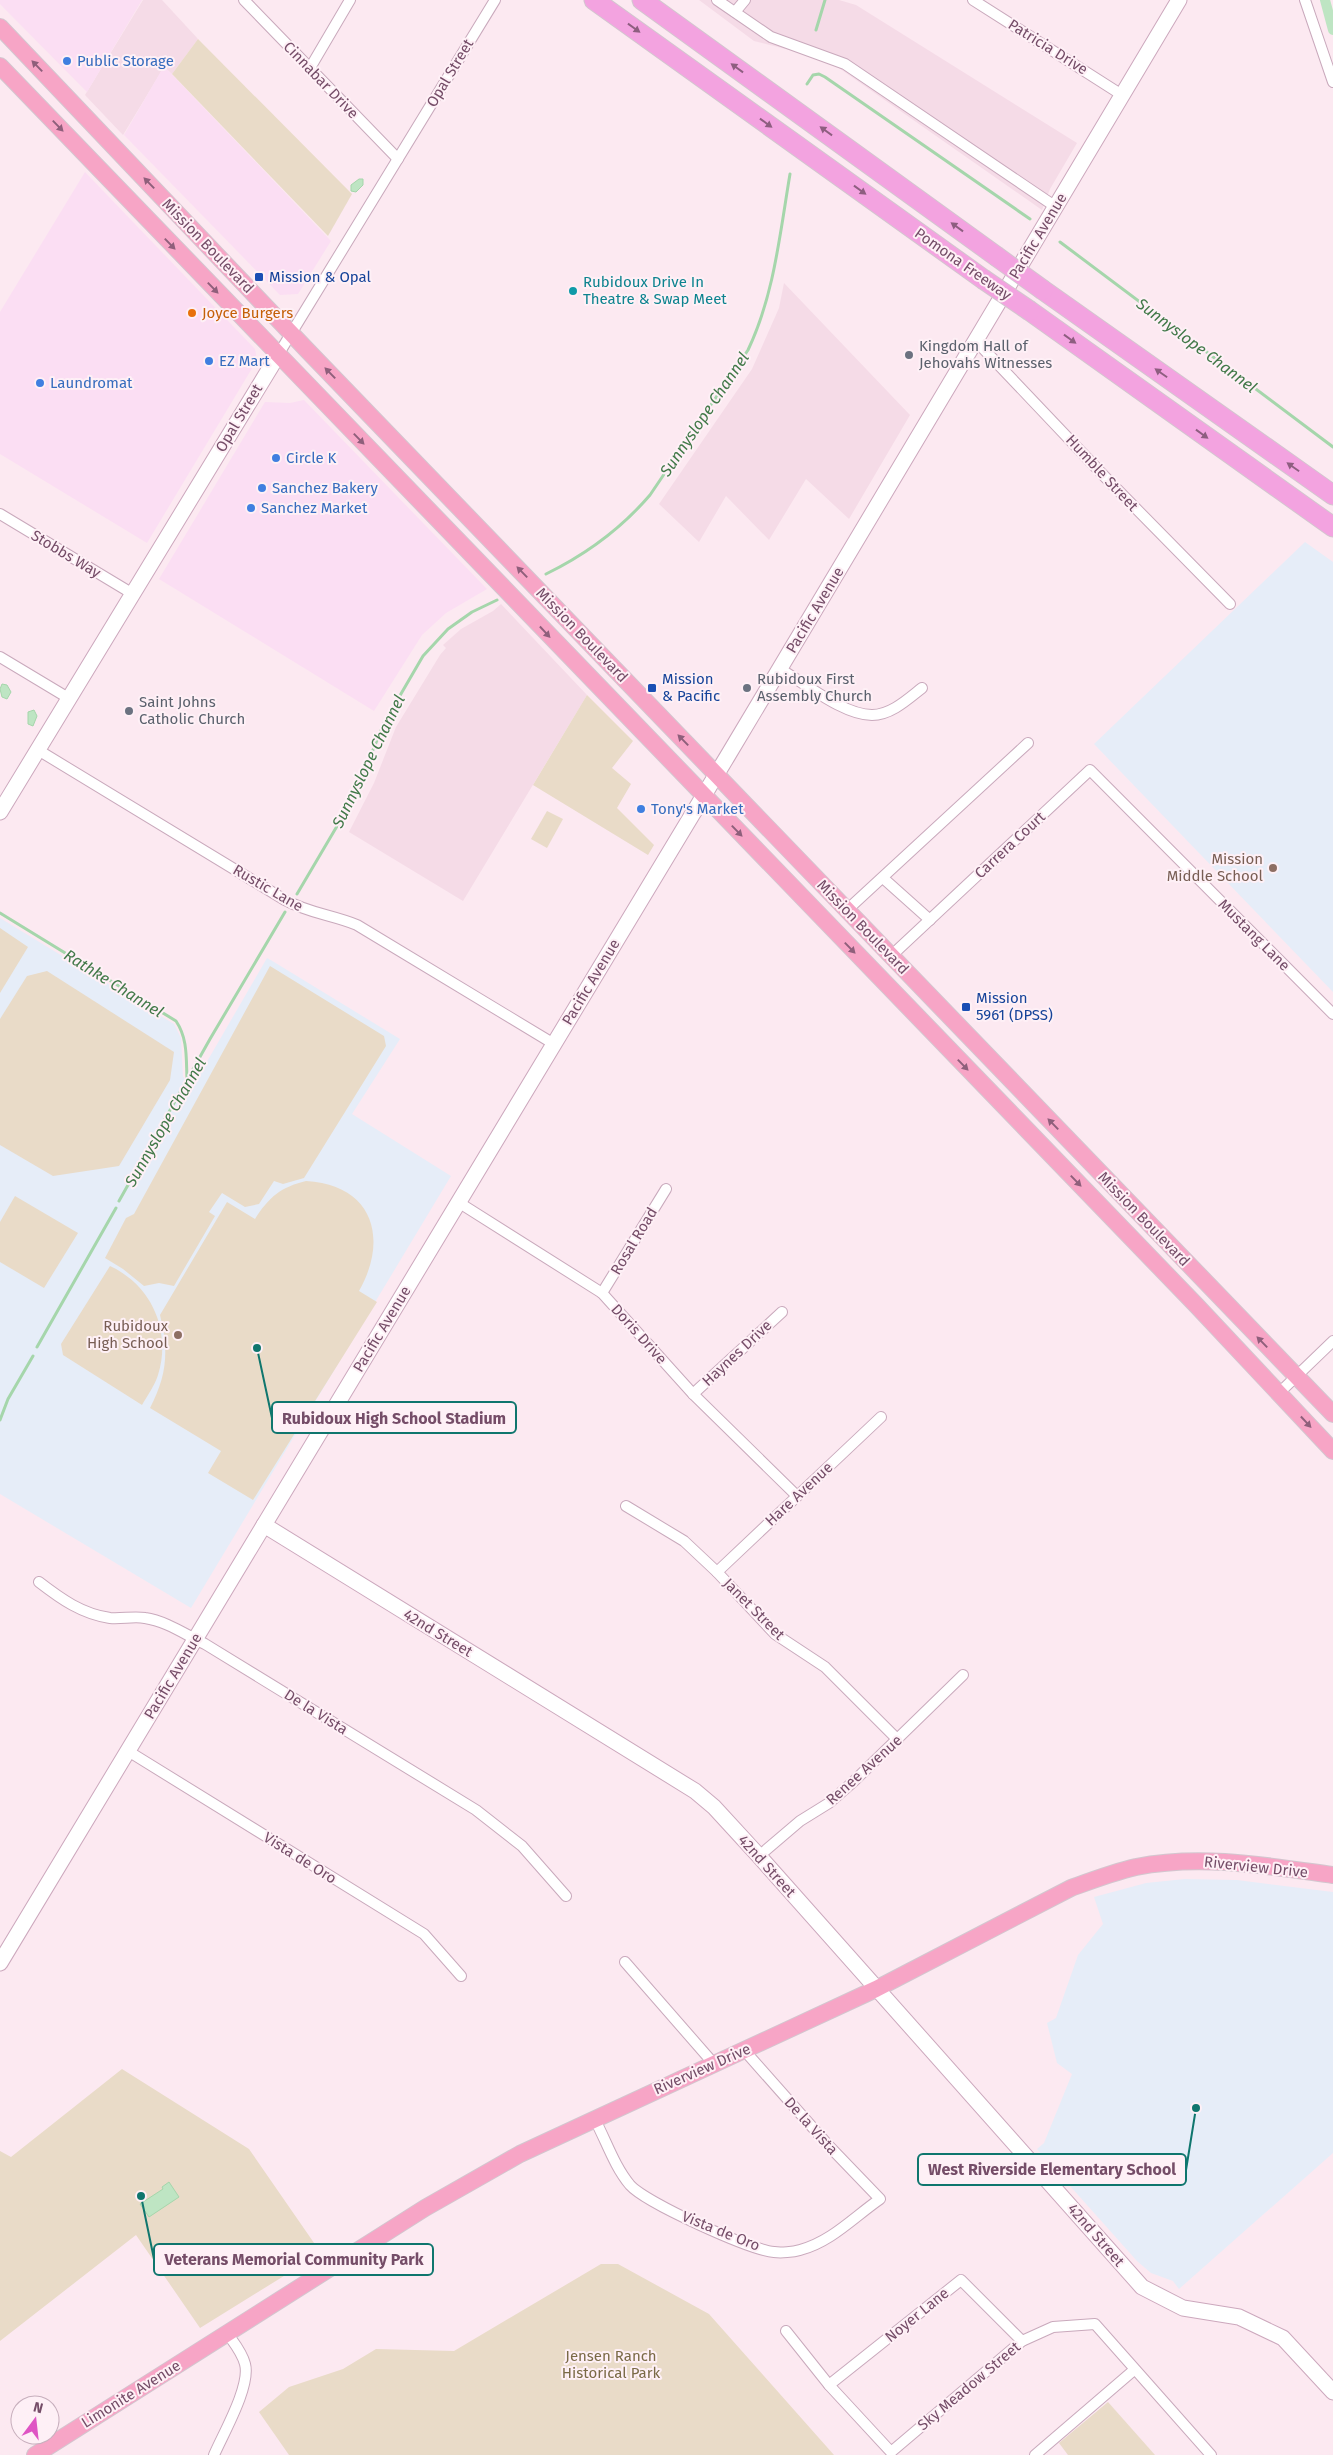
<svg xmlns="http://www.w3.org/2000/svg" width="1333" height="2455" viewBox="0 0 1333 2455" font-family="'Fira Sans',sans-serif">
<style>
.residential{fill:#f5dbe7}
.commercial{fill:#fbdef3}
.education{fill:#e6edf8}
.green{fill:#e9dbc8}
.water{fill:#bee5c3;stroke:#a5d6ab}
.lines{fill:none;stroke-linecap:round;stroke-linejoin:round}
.stream{stroke:#a5d6ab;stroke-width:3}
.canal{stroke:#bee5c3;stroke-width:10}
.street-casing{stroke:#c9a9bc;stroke-width:12}
.secondary-casing{stroke:#cca8bd;stroke-width:17}
.primary-casing{stroke:#d3c6cf;stroke-width:18}
.highway-casing{stroke:#d3c6cf;stroke-width:21}
.street{stroke:#fff;stroke-width:10}
.secondary{stroke:#fff;stroke-width:15}
.primary{stroke:#f7a5c6;stroke-width:16}
.highway{stroke:#f3a3e0;stroke-width:19}
.highway-bridge-casing{stroke:#d3c6cf;stroke-width:21;stroke-linecap:butt}
.highway-bridge{stroke:#f3a3e0;stroke-width:19}
.oneway{fill:#8e5e80}
.oneway2{fill:#8f5f7b}
.shop-dot{fill:#3f7fe0;stroke:#fef0f6;stroke-width:2}
.transit-dot{fill:#1a4fb4;stroke:#fef0f6;stroke-width:2}
.culture-dot{fill:#0f9aa8;stroke:#fef0f6;stroke-width:2}
.food-dot{fill:#e8710a;stroke:#fef0f6;stroke-width:2}
.worship-dot{fill:#6b7280;stroke:#fef0f6;stroke-width:2}
.education-dot{fill:#8d6e63;stroke:#fef0f6;stroke-width:2}
.labels{text-anchor:middle;stroke-width:4;stroke-linejoin:round;paint-order:stroke}
.street-label{font-size:15px;fill:#754d68;stroke:#fef0f6}
.shop-label{font-size:15px;fill:#366cbe;stroke:#fef0f6;text-anchor:start}
.transit-label{font-size:15px;fill:#164399;stroke:#fef0f6;text-anchor:start}
.culture-label{font-size:15px;fill:#0d838f;stroke:#fef0f6;text-anchor:start}
.food-label{font-size:15px;fill:#c56008;stroke:#fef0f6;text-anchor:start}
.worship-label{font-size:15px;fill:#5b616d;stroke:#fef0f6;text-anchor:start}
.education-label{font-size:15px;fill:#785e54;stroke:#fef0f6;text-anchor:end}
.park-label{font-size:15px;fill:#7a6a46;stroke:#fef0f6}
.water-label{font-size:16px;font-style:italic;fill:#427949;stroke:#fef0f6}
.leader{fill:none;stroke:#0f766e;stroke-width:2}
.callout-dot{fill:#0f766e;stroke:#fef0f6;stroke-width:2}
.callout{fill:#fef0f6;stroke:#0f766e;stroke-width:2}
.callout-label{font-size:16px;text-anchor:middle;font-weight:bold;fill:#754d68}
</style>
<rect width="100%" height="100%" fill="#fce9f1"/>
<g class="residential">
<polygon points="143,0 162,0 198,39 172,74 164,67 123,135 85,95"/>
<polygon points="699,0 839,0 856,5 1077,143 1050,189 1042,210 826,59 754,41"/>
<polygon points="784,283 910,415 849,519 806,479 769,540 726,496 699,542 659,504 752,369 779,308"/>
<polygon points="501,604 587,695 463,901 349,832 374,783 396,727 440,655 446,648 443,645 461,629 493,611"/>
</g>
<g class="commercial">
<polygon points="0,0 142,0 87,92 0,4"/>
<polygon points="164,66 331,241 298,294 280,295 124,135"/>
<polygon points="85,172 255,349 257,360 147,543 0,454 0,312"/>
<polygon points="304,400 487,589 446,613 422,635 374,711 159,579 265,402 290,403"/>
</g>
<g class="education">
<polygon points="1305,542 1333,562 1333,992 1094,744"/>
<polygon points="0,918 174,1024 181,1038 183,1077 194,1084 267,958 274,962 400,1039 352,1114 451,1176 191,1608 0,1494"/>
<polygon points="1185,1879 1237,1880 1333,1892 1333,2153 1179,2289 1173,2281 1151,2273 1137,2261 1037,2149 1044,2143 1072,2074 1057,2063 1047,2023 1056,2018 1078,1955 1103,1924 1094,1897 1146,1883"/>
</g>
<g class="green">
<polygon points="198,39 352,194 328,236 172,74"/>
<polygon points="587,695 633,741 612,768 631,784 617,808 654,845 648,855 533,785"/>
<polygon points="547,811 563,819 547,848 531,839"/>
<polygon points="0,928 28,947 0,993"/>
<polygon points="270,966 384,1036 386,1046 304,1178 283,1184 274,1181 259,1204 245,1207 222,1193 209,1212 215,1216 174,1286 159,1283 144,1286 123,1269 105,1258 126,1218 134,1214"/>
<polygon points="47,971 174,1052 170,1080 119,1166 53,1176 0,1145 0,1019 27,976"/>
<path d="M306 1181C373 1185 389 1238 359 1291L377 1302 253 1500 208 1473 221 1451 150 1408C167 1375 169 1351 160 1315L227 1202 255 1219C269 1197 281 1187 306 1181Z"/>
<polygon points="15,1196 78,1233 44,1288 0,1262 0,1222"/>
<path d="M110 1266C151 1285 172 1330 158 1375 155 1385 147 1396 142 1405L63 1355 61 1344Z"/>
<polygon points="122,2069 249,2149 321,2253 200,2328 136,2235 0,2341 0,2151 11,2157"/>
<polygon points="601,2264 618,2264 709,2314 834,2455 289,2455 259,2412 289,2387 343,2369 376,2349 454,2351"/>
<polygon points="1108,2402 1155,2455 1068,2455 1059,2443"/>
</g>
<g class="water">
<polygon points="359,179 363,179 363,185 356,192 351,191 351,185"/>
<polygon points="2,684 7,685 11,692 7,699 2,697 0,689"/>
<polygon points="34,710 37,716 33,726 28,724 28,712"/>
<polygon points="169,2182 179,2197 149,2217 140,2204 163,2189 162,2187"/>
</g>
<g class="lines">
<g class="stream">
<polyline points="816,30 825,0"/>
<polyline points="807,84 813,75 819,74 825,77 1030,219"/>
<polyline points="1060,242 1333,447"/>
<path d="M546 574C587 554 620 530 650 495L748 350C774 296 780 233 790 174"/>
<polyline points="297,894 353,799 384,723 423,656 448,629 472,612 497,600"/>
<path d="M0 913 176 1021C188 1039 186 1058 187 1079"/>
<polyline points="119,1201 210,1039 285,912"/>
<polyline points="37,1347 116,1208"/>
<polyline points="0,1420 8,1399 33,1356"/>
</g>
<polyline class="canal" points="1325,0 1333,30"/>
<g class="street-casing">
<g id="street">
<polyline points="244,0 398,159"/>
<polyline points="717,0 771,37 845,64 1056,207"/>
<polyline points="973,0 1122,95"/>
<polyline points="1305,0 1333,82"/>
<polyline points="735,12 745,0"/>
<polyline points="310,68 350,0"/>
<polyline points="976,341 1106,478 1230,604"/>
<polyline points="278,355 495,0"/>
<polyline points="0,514 133,594"/>
<polyline points="0,657 70,699"/>
<path d="M780 669C805 683 843 715 872 715 891 715 908 699 922 688"/>
<path d="M38 750 285 900C308 913 333 915 357 925L554 1044"/>
<polyline points="883,878 930,920"/>
<polyline points="847,910 1028,743"/>
<polyline points="891,956 1090,770 1333,1014"/>
<polyline points="458,1202 602,1293 693,1394 796,1495"/>
<polyline points="602,1293 666,1189"/>
<polyline points="1279,1393 1333,1341"/>
<polyline points="693,1394 782,1312"/>
<polyline points="626,1506 684,1541 717,1572 775,1634 825,1667 898,1740"/>
<polyline points="717,1572 881,1417"/>
<path d="M39 1582C61 1599 82 1614 110 1618 122 1619 134 1616 145 1618 166 1621 186 1635 205 1644L476 1810 522 1846 566 1896"/>
<polyline points="128,1751 424,1934 461,1976"/>
<polyline points="759,1856 800,1821 829,1803 853,1782 963,1675"/>
<polyline points="625,1962 714,2064"/>
<path d="M594 2118C606 2140 614 2166 630 2185 646 2203 750 2250 774 2252 781 2253 793 2252 800 2250 831 2242 854 2217 880 2199L829 2146 744 2050"/>
<polyline points="786,2331 829,2385 891,2452 1022,2341 1053,2327 1095,2324 1211,2455"/>
<polyline points="829,2385 961,2280 1022,2341"/>
<path d="M214 2455C223 2434 251 2386 245 2364 242 2352 234 2343 227 2333"/>
<polyline points="1035,2455 1134,2370"/>
</g>
</g>
<g class="secondary-casing">
<g id="secondary">
<polyline points="0,812 278,355"/>
<polyline points="264,1525 695,1791 714,1807 759,1856 1142,2287 1183,2308 1239,2317 1283,2338 1333,2392"/>
<polyline points="0,1963 727,757 1179,0"/>
</g>
</g>
<g class="primary-casing">
<g id="primary">
<polyline points="0,27 307,350 1333,1414"/>
<polyline points="0,66 1197,1306 1333,1451"/>
<path d="M35 2455 425 2208 520 2154 876 1989 1071 1888C1093 1880 1114 1872 1136 1867 1202 1854 1268 1866 1333 1875"/>
</g>
</g>
<g class="highway-casing">
<g id="highway">
<polyline points="594,0 983,279"/>
<polyline points="642,0 996,256"/>
<polyline points="1043,290 1333,495"/>
<polyline points="1030,311 1333,527"/>
</g>
</g>
<use href="#street" class="street"/>
<use href="#secondary" class="secondary"/>
<use href="#primary" class="primary"/>
<use href="#highway" class="highway"/>
<g class="highway-bridge-casing">
<g id="highway-bridge">
<polyline points="996,256 1043,290"/>
<polyline points="983,279 1030,311"/>
</g>
</g>
<use href="#highway-bridge" class="highway-bridge"/>
</g>
<defs><path id="oneway-solid" d="M-6-.8H1V-3.2L6.5 0L1 3.2V.8H-6Z" transform="scale(1.25)"/></defs>
<g class="oneway">
<use href="#oneway-solid" transform="translate(634 28) rotate(36)"/>
<use href="#oneway-solid" transform="translate(737 68) rotate(-144)"/>
<use href="#oneway-solid" transform="translate(766 123) rotate(36)"/>
<use href="#oneway-solid" transform="translate(826 131) rotate(-144)"/>
<use href="#oneway-solid" transform="translate(860 190) rotate(36)"/>
<use href="#oneway-solid" transform="translate(957 227) rotate(-144)"/>
<use href="#oneway-solid" transform="translate(1070 339) rotate(36)"/>
<use href="#oneway-solid" transform="translate(1161 373) rotate(-145)"/>
<use href="#oneway-solid" transform="translate(1202 434) rotate(36)"/>
<use href="#oneway-solid" transform="translate(1293 467) rotate(-145)"/>
</g>
<g class="oneway2">
<use href="#oneway-solid" transform="translate(37 66) rotate(-134)"/>
<use href="#oneway-solid" transform="translate(58 126) rotate(46)"/>
<use href="#oneway-solid" transform="translate(149 183) rotate(-134)"/>
<use href="#oneway-solid" transform="translate(170 244) rotate(46)"/>
<use href="#oneway-solid" transform="translate(213 288) rotate(46)"/>
<use href="#oneway-solid" transform="translate(330 373) rotate(-134)"/>
<use href="#oneway-solid" transform="translate(359 439) rotate(46)"/>
<use href="#oneway-solid" transform="translate(522 572) rotate(-134)"/>
<use href="#oneway-solid" transform="translate(545 632) rotate(47)"/>
<use href="#oneway-solid" transform="translate(683 740) rotate(-134)"/>
<use href="#oneway-solid" transform="translate(737 831) rotate(46)"/>
<use href="#oneway-solid" transform="translate(850 948) rotate(46)"/>
<use href="#oneway-solid" transform="translate(963 1065) rotate(46)"/>
<use href="#oneway-solid" transform="translate(1053 1124) rotate(-134)"/>
<use href="#oneway-solid" transform="translate(1076 1181) rotate(46)"/>
<use href="#oneway-solid" transform="translate(1262 1342) rotate(-134)"/>
<use href="#oneway-solid" transform="translate(1306 1422) rotate(47)"/>
</g>
<g class="shop-dot">
<circle cx="67" cy="61" r="5"/>
<circle cx="209" cy="361" r="5"/>
<circle cx="40" cy="383" r="5"/>
<circle cx="276" cy="458" r="5"/>
<circle cx="262" cy="488" r="5"/>
<circle cx="251" cy="508" r="5"/>
<circle cx="641" cy="809" r="5"/>
</g>
<g class="transit-dot">
<rect x="254" y="272" width="10" height="10" rx="2.5"/>
<rect x="647" y="683" width="10" height="10" rx="2.5"/>
<rect x="961" y="1002" width="10" height="10" rx="2.5"/>
</g>
<circle class="culture-dot" cx="573" cy="291" r="5"/>
<circle class="food-dot" cx="192" cy="313" r="5"/>
<g class="worship-dot">
<circle cx="909" cy="355" r="5"/>
<circle cx="747" cy="688" r="5"/>
<circle cx="129" cy="711" r="5"/>
</g>
<g class="education-dot">
<circle cx="1273" cy="868" r="5"/>
<circle cx="178" cy="1335" r="5"/>
</g>
<g class="labels">
<g class="street-label">
<text transform="translate(1048 47) rotate(32)" y="5">Patricia Drive</text>
<text transform="translate(450 73) rotate(-59)" y="5">Opal Street</text>
<text transform="translate(321 80) rotate(46)" y="5">Cinnabar Drive</text>
<text transform="translate(1038 236) rotate(-59)" y="5">Pacific Avenue</text>
<text transform="translate(208 246) rotate(46)" y="5">Mission Boulevard</text>
<text transform="translate(963 264) rotate(35)" y="5">Pomona Freeway</text>
<text transform="translate(239 418) rotate(-59)" y="5">Opal Street</text>
<text transform="translate(1102 473) rotate(47)" y="5">Humble Street</text>
<text transform="translate(66 554) rotate(31)" y="5">Stobbs Way</text>
<text transform="translate(815 610) rotate(-59)" y="5">Pacific Avenue</text>
<text transform="translate(582 635) rotate(46)" y="5">Mission Boulevard</text>
<text transform="translate(1010 845) rotate(-43)" y="5">Carrera Court</text>
<text transform="translate(268 888) rotate(30)" y="5">Rustic Lane</text>
<text transform="translate(863 927) rotate(46)" y="5">Mission Boulevard</text>
<text transform="translate(1254 935) rotate(45)" y="5">Mustang Lane</text>
<text transform="translate(591 982) rotate(-59)" y="5">Pacific Avenue</text>
<text transform="translate(1144 1219) rotate(46)" y="5">Mission Boulevard</text>
<text transform="translate(634 1241) rotate(-59)" y="5">Rosal Road</text>
<text transform="translate(382 1329) rotate(-59)" y="5">Pacific Avenue</text>
<text transform="translate(639 1334) rotate(48)" y="5">Doris Drive</text>
<text transform="translate(737 1353) rotate(-43)" y="5">Haynes Drive</text>
<text transform="translate(799 1494) rotate(-43)" y="5">Hare Avenue</text>
<text transform="translate(754 1609) rotate(45)" y="5">Janet Street</text>
<text transform="translate(438 1633) rotate(31)" y="5">42nd Street</text>
<text transform="translate(173 1676) rotate(-59)" y="5">Pacific Avenue</text>
<text transform="translate(316 1712) rotate(32)" y="5">De la Vista</text>
<text transform="translate(864 1770) rotate(-42)" y="5">Renee Avenue</text>
<text transform="translate(300 1858) rotate(32)" y="5">Vista de Oro</text>
<text transform="translate(767 1866) rotate(48)" y="5">42nd Street</text>
<text transform="translate(1256 1867) rotate(6)" y="5">Riverview Drive</text>
<text transform="translate(702 2069) rotate(-24)" y="5">Riverview Drive</text>
<text transform="translate(811 2126) rotate(48)" y="5">De la Vista</text>
<text transform="translate(721 2231) rotate(22)" y="5">Vista de Oro</text>
<text transform="translate(1096 2235) rotate(49)" y="5">42nd Street</text>
<text transform="translate(917 2315) rotate(-39)" y="5">Noyer Lane</text>
<text transform="translate(969 2386) rotate(-40)" y="5">Sky Meadow Street</text>
<text transform="translate(131 2394) rotate(-32)" y="5">Limonite Avenue</text>
</g>
<g class="shop-label">
<text x="77" y="66">Public Storage</text>
<text x="219" y="366">EZ Mart</text>
<text x="50" y="388">Laundromat</text>
<text x="286" y="463">Circle K</text>
<text x="272" y="493">Sanchez Bakery</text>
<text x="261" y="513">Sanchez Market</text>
<text x="651" y="814">Tony's Market</text>
</g>
<g class="transit-label">
<text x="269" y="282">Mission &amp; Opal</text>
<text x="662" y="684">Mission<tspan x="662" dy="17">&amp; Pacific</tspan></text>
<text x="976" y="1003">Mission<tspan x="976" dy="17">5961 (DPSS)</tspan></text>
</g>
<g class="culture-label">
<text x="583" y="287">Rubidoux Drive In<tspan x="583" dy="17">Theatre &amp; Swap Meet</tspan></text>
</g>
<g class="food-label">
<text x="202" y="318">Joyce Burgers</text>
</g>
<g class="worship-label">
<text x="919" y="351">Kingdom Hall of<tspan x="919" dy="17">Jehovahs Witnesses</tspan></text>
<text x="757" y="684">Rubidoux First<tspan x="757" dy="17">Assembly Church</tspan></text>
<text x="139" y="707">Saint Johns<tspan x="139" dy="17">Catholic Church</tspan></text>
</g>
<g class="education-label">
<text x="1263" y="864">Mission<tspan x="1263" dy="17">Middle School</tspan></text>
<text x="168" y="1331">Rubidoux<tspan x="168" dy="17">High School</tspan></text>
</g>
<g class="park-label">
<text x="611" y="2361">Jensen Ranch<tspan x="611" dy="17">Historical Park</tspan></text>
</g>
<g class="water-label">
<text transform="translate(1197 345) rotate(37)" y="6">Sunnyslope Channel</text>
<text transform="translate(704 414) rotate(-56)" y="6">Sunnyslope Channel</text>
<text transform="translate(368 761) rotate(-64)" y="6">Sunnyslope Channel</text>
<text transform="translate(114 983) rotate(32)" y="6">Rathke Channel</text>
<text transform="translate(165 1122) rotate(-60)" y="6">Sunnyslope Channel</text>
</g>
</g>
<path class="leader" d="M257 1348L272 1418M1196 2108L1186 2170M141 2196L154 2259"/>
<g class="callout-dot">
<circle cx="257" cy="1348" r="5"/>
<circle cx="1196" cy="2108" r="5"/>
<circle cx="141" cy="2196" r="5"/>
</g>
<g class="callout">
<rect x="272" y="1402" width="244" height="31" rx="5"/>
<rect x="918" y="2154" width="268" height="31" rx="5"/>
<rect x="154" y="2244" width="279" height="31" rx="5"/>
</g>
<g class="callout-label">
<text x="394" y="1424">Rubidoux High School Stadium</text>
<text x="1052" y="2175">West Riverside Elementary School</text>
<text x="294" y="2265">Veterans Memorial Community Park</text>
</g>
<g transform="translate(35 2420) rotate(15)"><circle r="24" fill="#fef0f6" stroke="#c7afbd"/>
<path d="M0-4L9 19L0 12L-9 19Z" fill="#df55c4"/>
<text y="-8" font-size="14" font-weight="bold" text-anchor="middle" fill="#754d68">N</text>
</g>
</svg>
